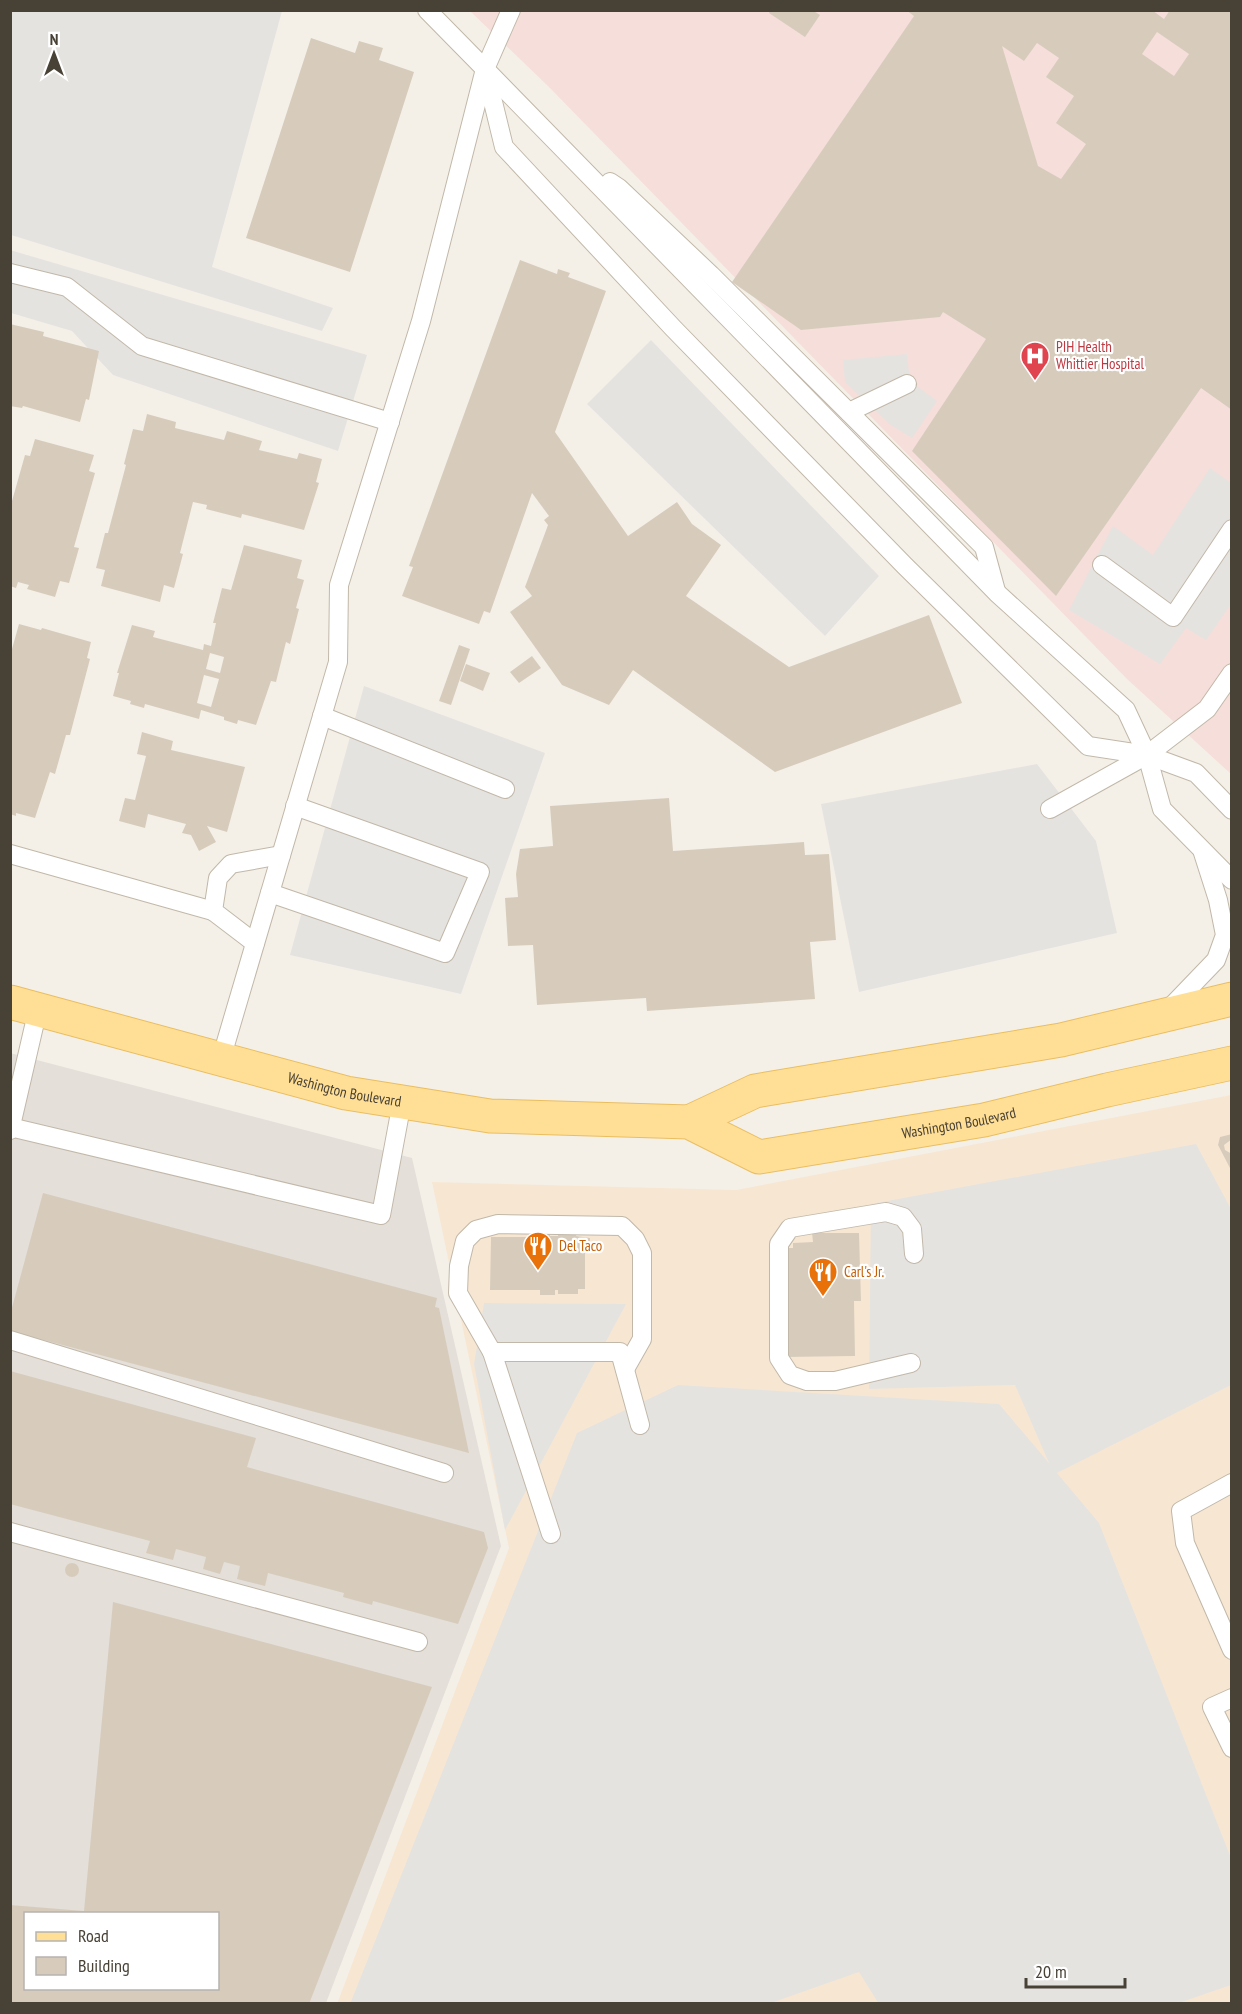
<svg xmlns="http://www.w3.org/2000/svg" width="1242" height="2014" viewBox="0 0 1242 2014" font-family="'PT Sans Narrow',sans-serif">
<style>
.commercial{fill:#f7e7d2}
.industrial{fill:#e4dfd9;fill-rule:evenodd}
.medical{fill:#f6deda}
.parking{fill:#e5e3e0}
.building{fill:#d7ccbc;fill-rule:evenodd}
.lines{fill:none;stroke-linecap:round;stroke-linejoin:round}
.lane-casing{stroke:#c1b8a9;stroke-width:20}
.primary-casing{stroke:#eabe60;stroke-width:35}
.lane{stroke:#fff;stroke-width:18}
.primary{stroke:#ffdf96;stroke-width:33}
.labels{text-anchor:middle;stroke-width:4.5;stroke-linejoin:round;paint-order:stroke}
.health-label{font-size:15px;fill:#be3a42;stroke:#fff;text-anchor:start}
.street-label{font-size:15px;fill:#484136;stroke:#fff}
.food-label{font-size:15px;fill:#c56008;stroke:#fff;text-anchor:start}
</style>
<rect width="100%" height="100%" fill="#f4f0e8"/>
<polygon class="commercial" points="1231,1095 1231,2003 337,2004 509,1548 432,1182 736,1190"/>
<path class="industrial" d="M10 1053 412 1158 501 1546 326 2003H11ZM26 1914H218V1988H26Z"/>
<polygon class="medical" points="470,11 1231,11 1231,774 1127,679 548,86"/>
<g class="parking">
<polygon points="10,11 282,11 212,267 333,308 322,331 11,235"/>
<polygon points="10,250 367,355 338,451 113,375 72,331 11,313"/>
<polygon points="651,340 879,576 825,636 587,404"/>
<polygon points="907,354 910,381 937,401 912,438 891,425 845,382 843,360"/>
<polygon points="1210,468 1231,483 1231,604 1206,640 1186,628 1160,664 1069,610 1113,526 1153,555"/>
<polygon points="364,686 545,753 461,994 290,955"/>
<polygon points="1037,764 1096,841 1117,933 859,992 821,804"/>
<polygon points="1196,1144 1231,1209 1231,1385 1057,1473 1099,1523 1231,1858 1231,1985 1176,2004 879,2004 859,1972 771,2003 350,2004 577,1433 678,1385 999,1404 1049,1463 1015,1385 869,1389 871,1204"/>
<polygon points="484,1303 626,1304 505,1530 474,1364"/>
</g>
<g class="building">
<polygon points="770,10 812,10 820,15 805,37 769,13"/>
<path d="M906 10H1152L1164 19 1170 10H1232V410L1201 388 1056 596 912 451 986 339 943 312 940 317 801 330 732 282 914 16ZM1157 32 1189 54 1174 76 1142 54ZM1037 43 1059 58 1046 77 1074 96 1056 123 1086 144 1061 179 1038 166 1002 46 1024 61Z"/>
<polygon points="311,38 355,53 359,41 383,48 379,60 414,72 350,272 246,238"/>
<polygon points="520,260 557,274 558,269 570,273 568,277 606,291 555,432 628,536 677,502 692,524 721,545 686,596 789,667 929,615 962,703 775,772 633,670 609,705 562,685 510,612 532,596 525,587 548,525 544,520 549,516 532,493 490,613 484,611 479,624 402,596 413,567 409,566"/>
<polygon points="10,324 44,332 43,336 99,351 89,400 86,399 80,422 23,406 22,408 10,406"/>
<polygon points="147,414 176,422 175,428 224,440 227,431 262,441 259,450 297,459 299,453 322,459 316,482 319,483 304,530 242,514 241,518 206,509 207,505 193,502 180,553 183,554 174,588 164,585 160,602 101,586 105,570 96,568 105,533 108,533 126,465 124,464 133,429 143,431"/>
<polygon points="35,439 94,455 89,471 95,473 74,547 79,548 69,583 60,581 55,597 27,589 29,585 18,582 16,588 10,586 10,508 25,455 30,456"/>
<path d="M244 545 302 560 297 578 304 580 296 608 299 609 290 644 286 642 276 682 271 681 256 725 238 720 237 724 224 720V717L201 710 199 719 145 704 144 708 130 704 131 701 113 696 119 673H117L132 625 155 631 153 637 203 650 204 644 211 646 216 623H213L222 588 231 590ZM210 653 224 657 220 673 206 669ZM204 675 219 679 211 707 197 703Z"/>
<polygon points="19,624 41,630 42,628 91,642 87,658 90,659 70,735 66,735 55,774 50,772 35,818 16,813 16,816 10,814 10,656"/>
<polygon points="459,645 470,649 451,705 439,701"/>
<polygon points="532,656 541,668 519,683 510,672"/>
<polygon points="466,664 490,673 483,691 460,681"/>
<polygon points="142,732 173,741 171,750 245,767 227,832 207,826 216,842 199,851 191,835 182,833 186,824 148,814 145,828 119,821 125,798 135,800 146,756 137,754"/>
<polygon points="669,798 673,851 804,842 805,855 829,854 836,940 810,942 815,999 647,1011 646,998 537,1005 533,945 508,946 505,898 518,897 516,874 520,849 553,846 550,806"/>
<polygon points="1232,1134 1232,1139 1224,1145 1225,1150 1232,1154 1232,1172 1218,1145 1220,1137"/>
<polygon points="43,1193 437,1298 435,1307 439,1308 469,1453 10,1331 10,1315"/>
<polygon points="529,1227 550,1227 550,1236 558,1236 558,1231 576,1231 576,1236 590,1238 590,1253 585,1253 585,1289 578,1289 578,1294 558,1294 558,1290 555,1290 555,1295 540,1295 540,1290 490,1290 491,1237 528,1237"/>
<polygon points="812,1233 859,1233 861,1301 854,1301 855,1356 786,1357 785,1295 789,1295 789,1248 793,1248 793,1243 813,1242"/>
<polygon points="10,1371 256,1438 247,1467 484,1532 488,1548 458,1624 373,1601 372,1605 343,1597 344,1593 268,1573 265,1586 237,1579 240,1566 224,1562 220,1574 203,1569 206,1557 176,1549 173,1560 146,1553 150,1541 10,1504"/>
<circle cx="72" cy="1570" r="7"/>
<path d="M113 1602 432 1687 309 2004H10V1905L84 1911ZM26 1914H218V1988H26Z"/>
</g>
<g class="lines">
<g class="lane-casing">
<g id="lane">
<polyline points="511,10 485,69 504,147 673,328 905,566 1088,746 1147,755 1196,773 1232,810"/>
<polyline points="486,70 997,593 1126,710 1147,755 1162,809 1232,880"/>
<polyline points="610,182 619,188 711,275 984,547 996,591"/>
<polyline points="10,273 67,287 142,346 390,422"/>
<polyline points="849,412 907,384"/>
<polyline points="1102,565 1173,617 1232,529"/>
<polyline points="322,716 505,789"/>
<polyline points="1050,809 1147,755 1207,709 1232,673"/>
<polyline points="10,854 213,911"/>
<polyline points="270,893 445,953 480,872 295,806"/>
<polyline points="255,943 213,911 218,878 231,864 281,855"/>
<polyline points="1167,1011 1216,960 1225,935 1218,900 1203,853"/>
<polyline points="221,1059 338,662 339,585 421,321 485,69 427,10"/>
<polyline points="10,1127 381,1215 402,1102"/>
<polyline points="10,1130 38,1009"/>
<polyline points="10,1340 444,1473"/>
<polyline points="492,1352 458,1293 459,1266 465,1241 476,1230 498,1224 622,1226 635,1239 642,1253 642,1339 625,1369"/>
<polyline points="911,1363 835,1381 807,1381 790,1375 779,1358 779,1244 790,1228 886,1212 903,1217 912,1229 914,1254"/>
<polyline points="1232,1483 1181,1511 1185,1543 1232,1650"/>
<polyline points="10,1532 418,1642"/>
<polyline points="551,1534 492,1352 620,1352 640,1425"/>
<polyline points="1232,1698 1212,1707 1232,1748"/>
</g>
</g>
<g class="primary-casing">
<g id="primary">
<path id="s1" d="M10 1002 346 1093 490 1116 689 1122 759 1157 984 1120 1107 1090 1232 1063"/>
<polyline points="689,1122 755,1091 1061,1040 1232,999"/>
</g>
</g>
<use href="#lane" class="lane"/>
<use href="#primary" class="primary"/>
</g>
<defs>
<g id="hospital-pin" transform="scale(1.5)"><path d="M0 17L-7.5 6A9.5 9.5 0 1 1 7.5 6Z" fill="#e0444e" stroke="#fff"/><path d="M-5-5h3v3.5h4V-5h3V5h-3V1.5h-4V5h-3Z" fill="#fff"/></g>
<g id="restaurant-pin" transform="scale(1.5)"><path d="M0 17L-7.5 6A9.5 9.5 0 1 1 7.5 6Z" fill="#e8710a" stroke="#fff"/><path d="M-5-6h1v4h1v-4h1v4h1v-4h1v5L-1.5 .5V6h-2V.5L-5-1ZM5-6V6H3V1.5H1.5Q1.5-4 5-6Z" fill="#fff"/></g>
</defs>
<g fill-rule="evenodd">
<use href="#hospital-pin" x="1035" y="356"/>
<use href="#restaurant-pin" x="538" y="1246"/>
<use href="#restaurant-pin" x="823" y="1272"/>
</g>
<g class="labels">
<g class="health-label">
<text x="1056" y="352">PIH Health<tspan x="1056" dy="17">Whittier Hospital</tspan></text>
</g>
<g class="street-label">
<text dy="5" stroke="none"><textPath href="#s1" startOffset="346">Washington Boulevard</textPath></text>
<text dy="5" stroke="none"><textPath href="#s1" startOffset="974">Washington Boulevard</textPath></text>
</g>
<g class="food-label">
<text x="559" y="1251">Del Taco</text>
<text x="844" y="1277">Carl's Jr.</text>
</g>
</g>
<rect width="1242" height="2014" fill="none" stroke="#484136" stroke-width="24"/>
<rect x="24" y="1912" width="195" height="78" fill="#ffffff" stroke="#b6b3af" stroke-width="1.5"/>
<rect x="36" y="1932" width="30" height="9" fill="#ffdf96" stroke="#b6b3af" stroke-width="1.5"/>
<text x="78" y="1942" font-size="18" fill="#484136">Road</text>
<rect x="36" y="1957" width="30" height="18" fill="#d7ccbc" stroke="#b6b3af" stroke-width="1.5"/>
<text x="78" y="1972" font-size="18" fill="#484136">Building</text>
<g transform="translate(54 54)" stroke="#ffffff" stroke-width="4.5" paint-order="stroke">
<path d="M0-4.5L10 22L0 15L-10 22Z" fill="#484136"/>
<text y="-9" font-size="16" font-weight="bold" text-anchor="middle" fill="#484136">N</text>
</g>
<path d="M1026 1978v9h99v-9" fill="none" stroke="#484136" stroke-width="3"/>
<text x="1035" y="1978" font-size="18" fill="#484136" stroke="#ffffff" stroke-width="4.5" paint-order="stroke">20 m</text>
</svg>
